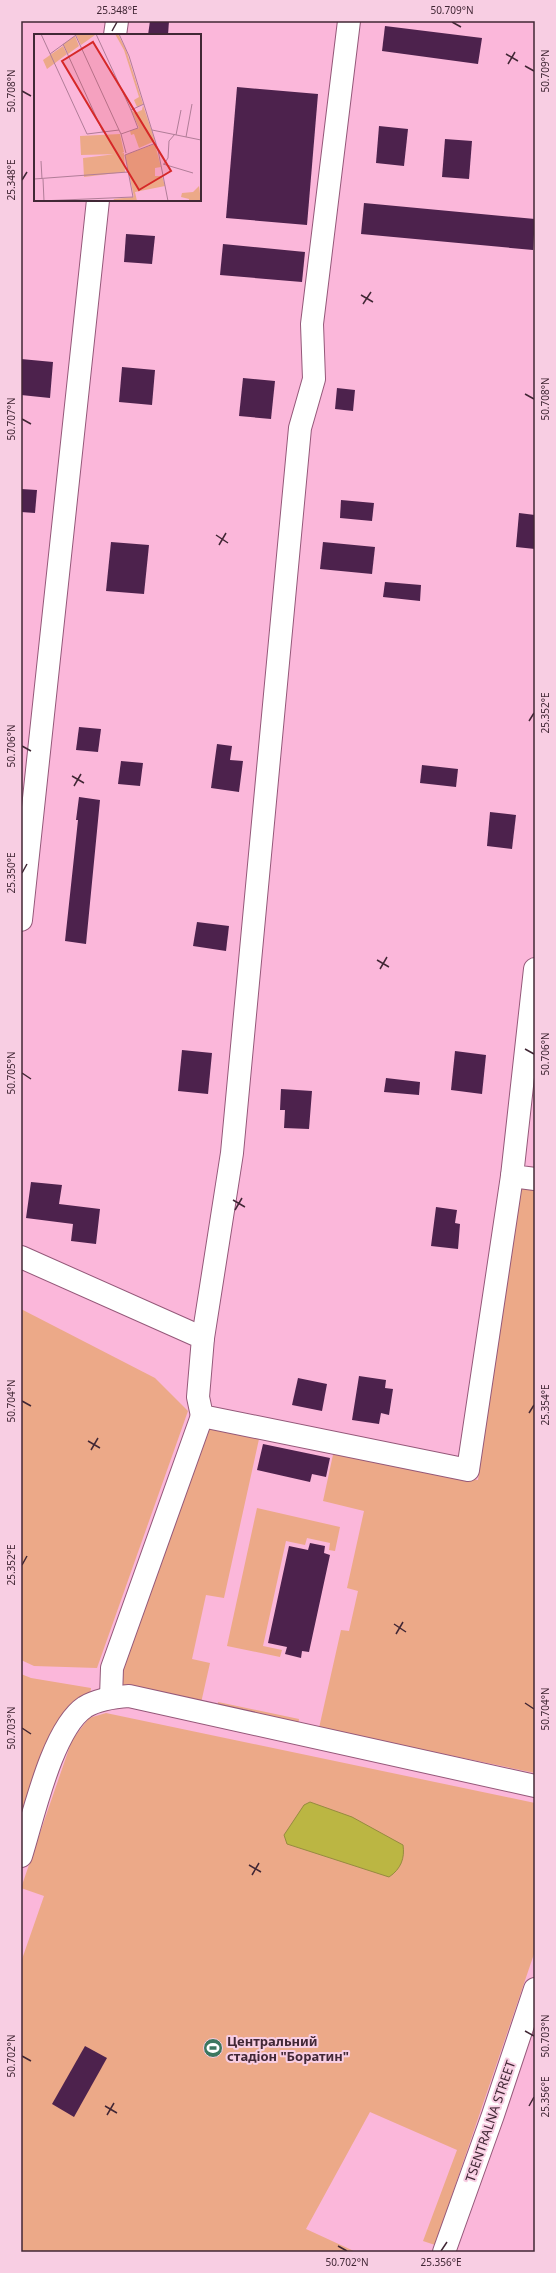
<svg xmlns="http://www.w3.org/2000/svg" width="556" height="2273" viewBox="0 0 556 2273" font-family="'Noto Sans',sans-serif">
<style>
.green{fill:#eca988}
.water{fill:#bbb643;stroke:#968b3f}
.building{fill:#4d224d}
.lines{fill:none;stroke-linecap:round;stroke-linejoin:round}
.minor-casing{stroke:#945879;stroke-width:24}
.minor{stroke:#fff;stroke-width:22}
.ticks{fill:none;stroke:#412735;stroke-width:1.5}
.labels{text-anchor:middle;stroke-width:4;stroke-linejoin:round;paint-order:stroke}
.poi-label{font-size:13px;font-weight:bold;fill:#412735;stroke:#f8cee3;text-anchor:start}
.street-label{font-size:13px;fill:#412735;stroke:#f8cee3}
.inset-road{fill:none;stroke:#b17d98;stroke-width:1}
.view{fill:#d62828;fill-opacity:0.15;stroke:#d62828;stroke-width:2}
.inset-edge{fill:none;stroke:#412735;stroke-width:2}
.neatline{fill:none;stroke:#412735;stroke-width:1.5}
.ticks-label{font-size:10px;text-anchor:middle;fill:#412735}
</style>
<rect width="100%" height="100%" fill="#fbb7da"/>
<g class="green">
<polygon points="518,1186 535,1188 535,1773 319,1728 341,1630 349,1631 358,1591 347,1588 364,1511 323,1501 334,1450 478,1480"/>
<polygon points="21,1309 155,1378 188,1411 97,1668 34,1666 21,1660"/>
<polygon points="210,1428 259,1439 224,1598 206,1595 192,1659 210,1663 201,1703 125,1687 117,1681"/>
<polygon points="257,1508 340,1527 335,1551 329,1550 330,1543 307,1538 305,1545 286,1541 263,1646 282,1650 280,1657 227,1646"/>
<polygon points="21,1674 31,1678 91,1688 90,1696 21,1828"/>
<polygon points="218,1702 299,1719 298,1726 217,1709"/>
<polygon points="106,1713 535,1803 535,1951 435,2245 423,2241 457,2150 370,2112 306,2229 356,2252 21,2252 21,1962 44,1896 21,1888 72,1740 89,1718"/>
</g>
<path class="water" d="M310 1802 352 1817 403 1845C405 1858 401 1869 389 1877L287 1844 284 1835 304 1805Z"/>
<g class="building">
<polygon points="150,21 169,21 168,35 148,35"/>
<polygon points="385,26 482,38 478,64 382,51"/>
<polygon points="237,87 318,94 307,225 226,218"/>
<polygon points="379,126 408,129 404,166 376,163"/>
<polygon points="445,139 472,141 469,179 442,177"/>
<polygon points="364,203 535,219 533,250 361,234"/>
<polygon points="126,234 155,236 152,264 124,262"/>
<polygon points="223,244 305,252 302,282 220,275"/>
<polygon points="21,359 53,362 50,398 21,395"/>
<polygon points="122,367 155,370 152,405 119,402"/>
<polygon points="243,378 275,381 271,419 239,416"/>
<polygon points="337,388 355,390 353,411 335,409"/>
<polygon points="21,489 37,490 35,513 21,512"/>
<polygon points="341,500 374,503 372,521 340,518"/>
<polygon points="519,513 535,515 535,549 516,547"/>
<polygon points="111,542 149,545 144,594 106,591"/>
<polygon points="323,542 375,547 372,574 320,569"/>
<polygon points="385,582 421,585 420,601 383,597"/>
<polygon points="79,727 101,729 98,752 76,750"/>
<polygon points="217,744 232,746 230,760 243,761 239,792 211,788"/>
<polygon points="121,761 143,763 140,786 118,784"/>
<polygon points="422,765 458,769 456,787 420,783"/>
<polygon points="79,797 100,800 86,944 65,941 78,820 76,820"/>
<polygon points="490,812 516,815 512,849 487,846"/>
<polygon points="197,922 229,926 226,951 193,946"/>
<polygon points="182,1050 212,1053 208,1094 178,1091"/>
<polygon points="455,1051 486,1055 482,1094 451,1090"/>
<polygon points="386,1078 420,1082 419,1095 384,1092"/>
<polygon points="281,1089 312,1091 309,1129 284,1128 285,1110 280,1110"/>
<polygon points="31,1182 62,1185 59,1204 100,1209 96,1244 71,1241 73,1224 26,1218"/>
<polygon points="436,1207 457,1210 455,1223 460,1224 458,1249 431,1246"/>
<polygon points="359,1376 386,1380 385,1388 393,1389 389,1415 381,1413 379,1424 352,1420"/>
<polygon points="298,1378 327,1384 322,1411 292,1405"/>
<polygon points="263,1444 330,1458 326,1477 312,1474 310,1482 257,1470"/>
<polygon points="310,1543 325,1546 324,1553 330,1555 309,1652 302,1651 301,1658 285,1654 287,1647 268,1643 289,1546 308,1550"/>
<polygon points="85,2046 107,2058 74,2117 52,2104"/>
</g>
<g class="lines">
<g class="minor-casing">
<g id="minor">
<polyline points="115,35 117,21"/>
<polyline points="21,920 98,200"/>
<polyline points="535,969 512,1176 535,1179"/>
<polyline points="21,1257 203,1338 198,1397 202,1416 468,1470 512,1176"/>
<polyline points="203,1338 232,1153 300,428 314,379 312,324 349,21"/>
<polyline points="111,1697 112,1668 202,1416"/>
<path d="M21 1856C33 1818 52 1729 85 1707 98 1699 114 1697 129 1696L535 1786"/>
<polyline points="444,2252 493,2115 535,1989"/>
</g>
</g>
<use href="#minor" class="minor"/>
</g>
<path class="ticks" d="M452 22 461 27M112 31 117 22M506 54 518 61M508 64 515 52M525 66 534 71M22 91 31 96M22 180 27 172M361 295 373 302M363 304 371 292M525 394 534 399M22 419 31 424M216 535 228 543M219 545 226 533M529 721 534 713M22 746 31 751M72 776 84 783M74 786 81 774M22 873 27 864M377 960 389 967M380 969 387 957M525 1049 534 1054M22 1073 31 1079M233 1200 245 1207M235 1210 242 1198M22 1401 31 1406M529 1413 534 1405M88 1441 100 1448M91 1450 98 1438M22 1565 27 1556M394 1624 406 1632M396 1634 403 1622M525 1703 534 1709M22 1728 31 1734M249 1865 261 1872M252 1875 259 1863M525 2031 534 2036M22 2056 31 2061M105 2106 117 2113M529 2106 534 2097M107 2115 114 2103M338 2246 347 2251M441 2251 447 2242"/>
<defs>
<g id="stadium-disc" transform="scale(1)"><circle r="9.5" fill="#3c7760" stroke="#f8cee3"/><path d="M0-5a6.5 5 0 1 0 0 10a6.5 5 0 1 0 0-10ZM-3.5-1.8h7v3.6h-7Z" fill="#fff"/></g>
</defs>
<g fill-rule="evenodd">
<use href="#stadium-disc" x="213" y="2048"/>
</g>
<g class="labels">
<g class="poi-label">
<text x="227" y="2046">Центральний<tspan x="227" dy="15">стадіон "Боратин"</tspan></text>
</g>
<g class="street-label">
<text transform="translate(490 2121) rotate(-71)" y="5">TSENTRALNA STREET</text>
</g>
</g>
<g transform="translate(34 34)">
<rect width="167" height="167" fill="#fbb7da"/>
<path d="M44 0H61V1L47 11 42 1ZM81 0H84L92 16 109 70 103 73 100 66 105 63 90 16ZM41 2 45 12 34 20 29 10ZM29 12 33 20 13 35 9 26ZM109 71 121 107 105 114 100 100 97 101 96 97 105 94 97 76 101 79 108 76ZM86 100 90 118 86 120 47 121 46 102ZM121 110 127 133 121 134V142H128L131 152 101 158 103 167H79L80 165 100 163 91 121ZM90 119 91 138 50 143 49 124ZM165 152 167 167H155V165L147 163 148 159 159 158Z" fill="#eca988"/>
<path class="inset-road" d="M7 0 53 100 85 96 87 100 104 94 97 76M41 0 85 96M62 0 97 76 110 70M85 0 95 22 124 116 134 167M29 10 69 98M16 20 42 1M118 96 167 106M87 100 92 119M142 101 147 76M152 103 158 70M7 127 8 145M129 130 159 139M130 130 134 124 135 107 141 100M0 145 94 138M9 145 10 167M6 167 99 163 91 121 122 109"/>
<path class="view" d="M59 8 137 137 105 156 28 27Z"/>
<rect width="167" height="167" class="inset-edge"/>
</g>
<rect width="556" height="2273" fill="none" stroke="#f8cee3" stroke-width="44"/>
<rect x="22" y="22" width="512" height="2229" class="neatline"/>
<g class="ticks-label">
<text x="117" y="14">25.348°E</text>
<text x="452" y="14">50.709°N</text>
<text transform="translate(545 71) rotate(-90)" y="4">50.709°N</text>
<text transform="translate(11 91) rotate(-90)" y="4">50.708°N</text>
<text transform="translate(11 180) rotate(-90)" y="4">25.348°E</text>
<text transform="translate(545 399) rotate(-90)" y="4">50.708°N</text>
<text transform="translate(11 419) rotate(-90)" y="4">50.707°N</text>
<text transform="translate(545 713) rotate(-90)" y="4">25.352°E</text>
<text transform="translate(11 746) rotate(-90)" y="4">50.706°N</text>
<text transform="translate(11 873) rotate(-90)" y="4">25.350°E</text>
<text transform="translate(545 1054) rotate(-90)" y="4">50.706°N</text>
<text transform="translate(11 1073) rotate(-90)" y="4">50.705°N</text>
<text transform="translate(11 1401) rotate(-90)" y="4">50.704°N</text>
<text transform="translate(545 1405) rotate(-90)" y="4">25.354°E</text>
<text transform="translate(11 1565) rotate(-90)" y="4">25.352°E</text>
<text transform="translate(545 1709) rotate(-90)" y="4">50.704°N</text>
<text transform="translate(11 1728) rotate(-90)" y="4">50.703°N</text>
<text transform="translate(545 2036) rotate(-90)" y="4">50.703°N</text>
<text transform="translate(11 2056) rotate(-90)" y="4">50.702°N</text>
<text transform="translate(545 2097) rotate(-90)" y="4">25.356°E</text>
<text x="347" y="2266">50.702°N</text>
<text x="441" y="2266">25.356°E</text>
</g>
</svg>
